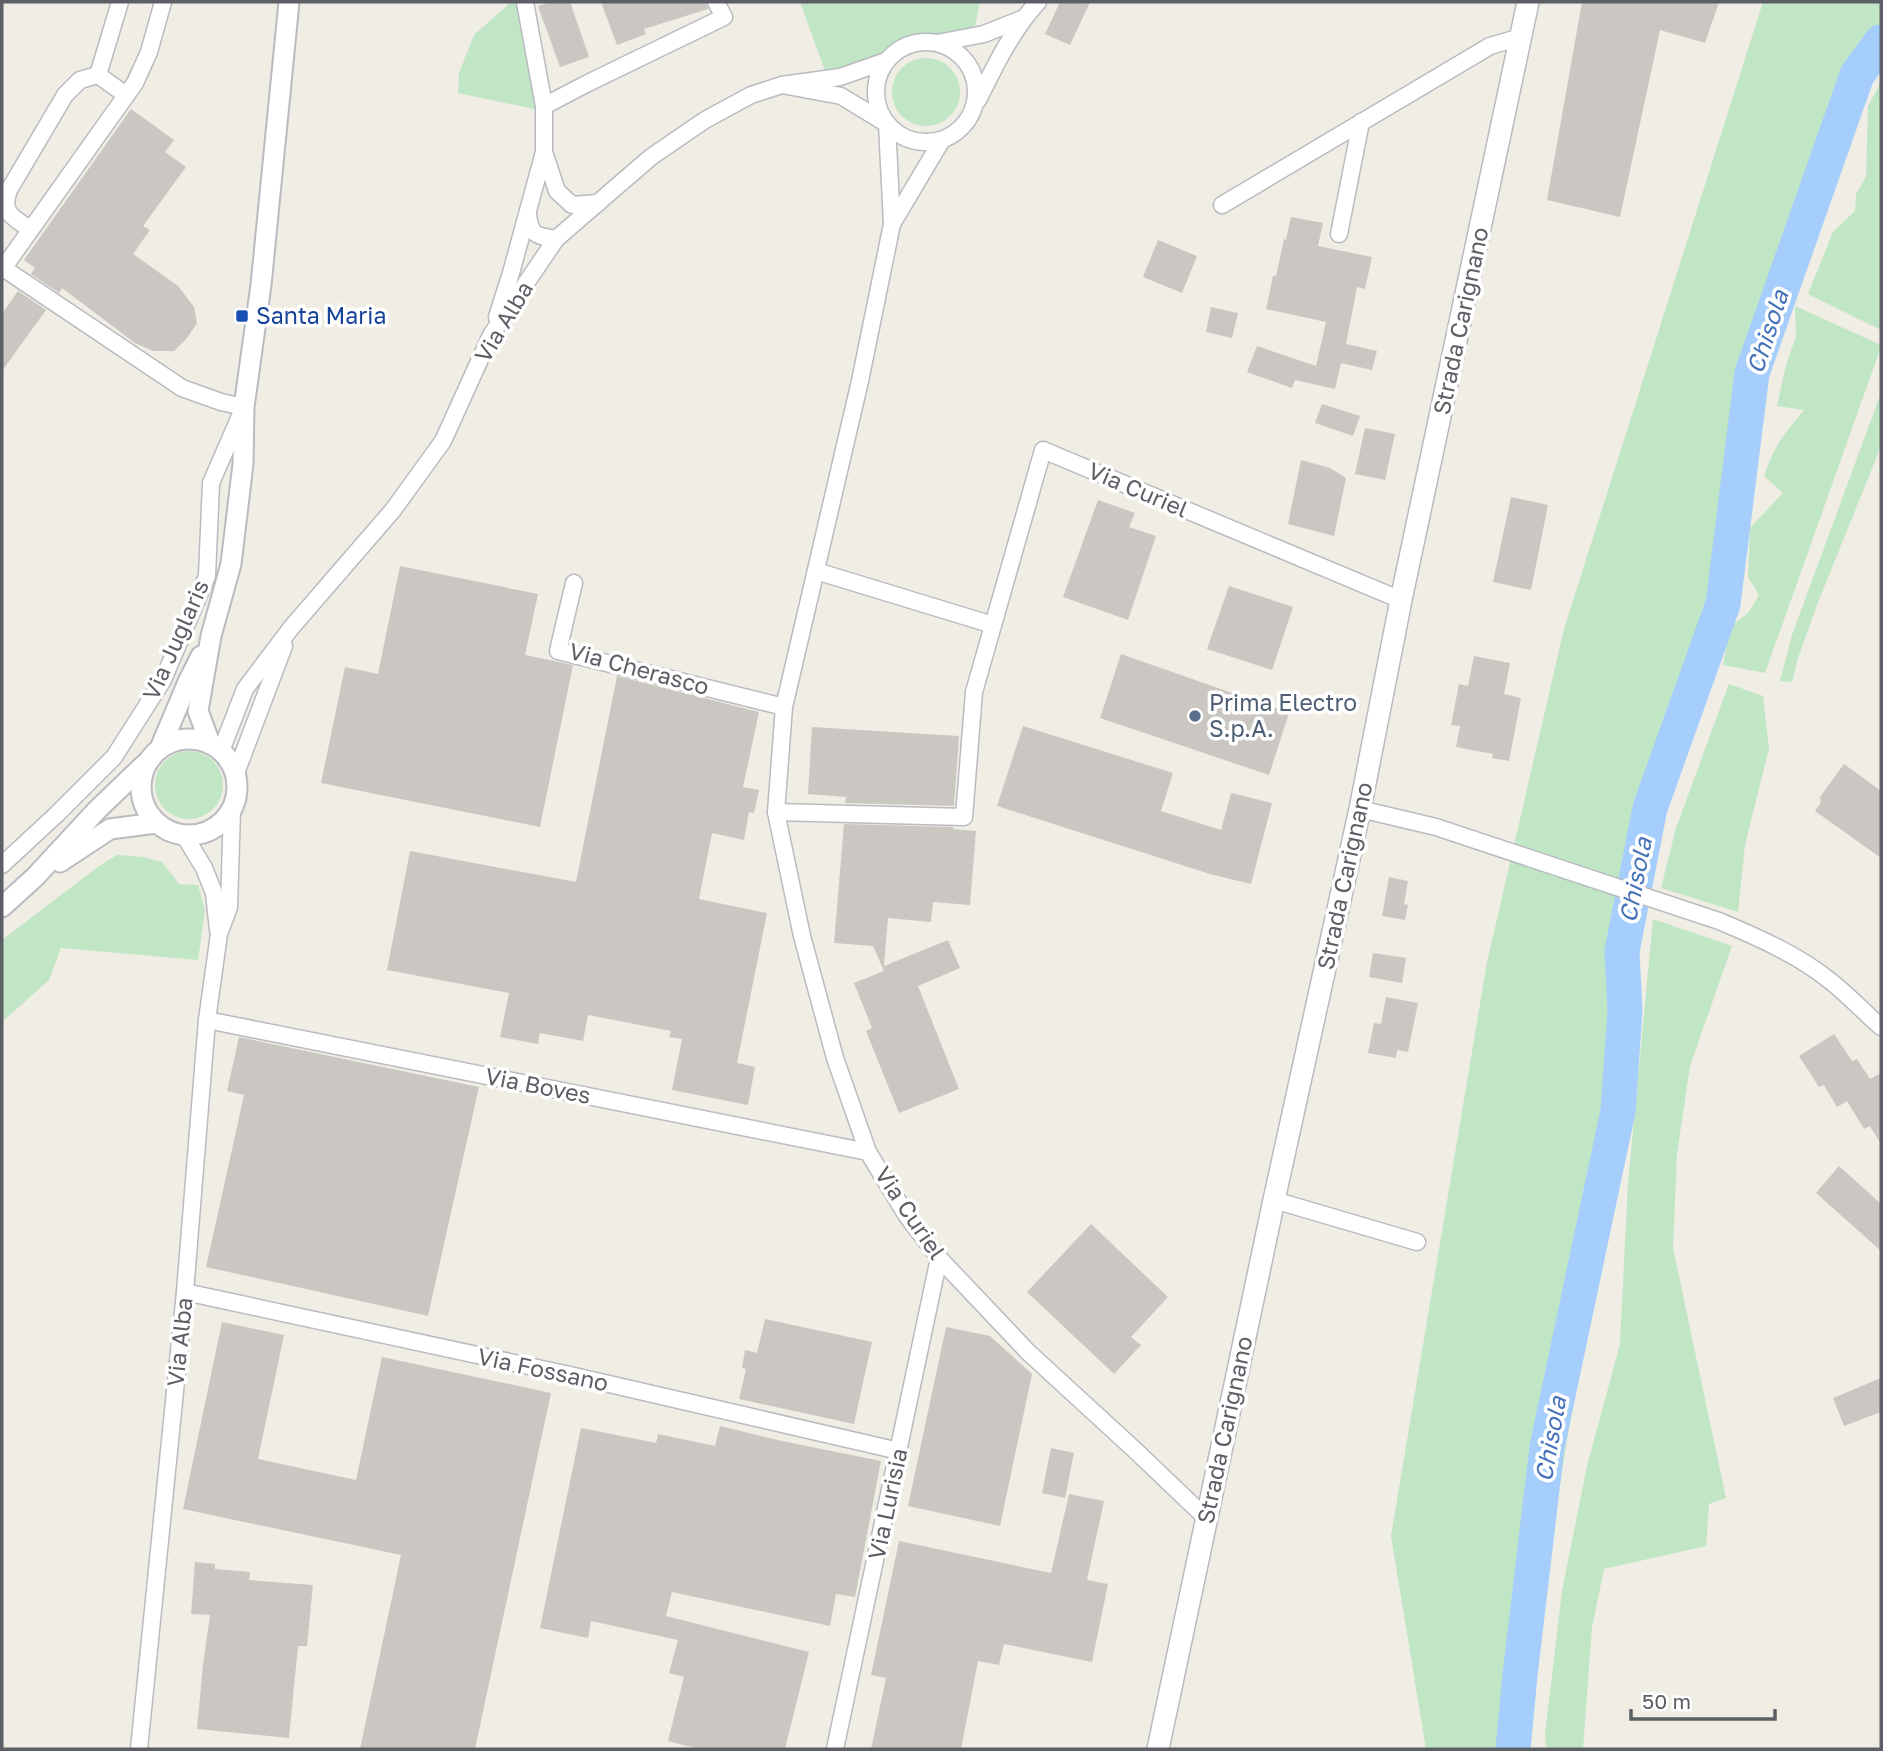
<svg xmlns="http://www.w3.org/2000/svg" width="1883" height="1751" viewBox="0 0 1883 1751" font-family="'Golos Text',sans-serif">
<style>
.green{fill:#c1e6c5}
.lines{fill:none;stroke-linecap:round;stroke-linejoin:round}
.river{stroke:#a6cefd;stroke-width:35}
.building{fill:#cac7c2}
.minor-casing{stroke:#b9bbc0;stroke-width:19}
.tertiary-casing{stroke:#b9bbc0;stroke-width:23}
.secondary-casing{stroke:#b8bac0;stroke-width:24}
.minor{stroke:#fff;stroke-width:16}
.tertiary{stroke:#fff;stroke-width:19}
.secondary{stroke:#fff;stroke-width:21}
.transit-dot{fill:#1a4fb4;stroke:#fff;stroke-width:2.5}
.service-dot{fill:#5c6f8a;stroke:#fff;stroke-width:2.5}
.labels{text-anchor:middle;stroke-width:7;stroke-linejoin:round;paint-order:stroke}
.transit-label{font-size:23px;fill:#164399;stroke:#fff;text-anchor:start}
.street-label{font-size:23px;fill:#5c5f65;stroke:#fff}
.service-label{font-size:23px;fill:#4e5e75;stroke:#fff;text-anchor:start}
.water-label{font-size:24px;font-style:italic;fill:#4572b8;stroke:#fff}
</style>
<rect width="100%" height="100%" fill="#efede4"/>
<g class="green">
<polygon points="511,2 529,2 544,111 458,93 459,73 474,35"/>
<polygon points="800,2 980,2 973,36 828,79"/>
<polygon points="1763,2 1881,2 1881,29 1857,75 1752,373 1723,604 1650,808 1622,951 1618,1111 1519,1749 1426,1749 1391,1536 1487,962 1564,629"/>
<circle cx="926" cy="92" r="34"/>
<polygon points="1881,82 1881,330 1808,294 1833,232 1855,211 1856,194 1866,177 1868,106"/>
<path d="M1795 306 1881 345V347L1765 673 1723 665 1730 627 1748 613 1759 595 1748 577 1750 528 1783 493 1764 476C1774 446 1784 434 1804 410L1777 406 1786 365 1796 336Z"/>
<polygon points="1881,393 1881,446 1817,605 1798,658 1792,682 1780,681 1792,635"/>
<polygon points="1729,684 1763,696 1769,749 1745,845 1738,912 1661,888 1676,828"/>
<circle cx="189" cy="785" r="34"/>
<polygon points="117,855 143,857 162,862 179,884 198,885 205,910 198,960 61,948 49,980 2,1022 2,940 99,866"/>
<polygon points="1653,919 1732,946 1690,1066 1677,1154 1673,1248 1726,1498 1709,1504 1706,1546 1604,1569 1592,1627 1583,1749 1546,1749 1545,1734 1562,1591 1587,1466 1620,1344 1628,1183"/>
</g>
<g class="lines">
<polyline class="river" points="1513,1749 1520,1675 1547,1447 1618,1111 1625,1011 1622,951 1650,808 1723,604 1752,373 1857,75 1881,42"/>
</g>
<g class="building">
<polygon points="551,2 570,2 589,57 560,67 538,6"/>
<polygon points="601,2 706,2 708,9 644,29 646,34 617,45"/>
<polygon points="1060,2 1090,2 1070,45 1045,34"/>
<polygon points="1582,2 1719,2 1705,43 1660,30 1620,217 1547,200"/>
<polygon points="131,109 174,140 165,152 186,167 143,226 150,230 133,254 178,286 194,307 197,323 187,338 174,351 153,351 135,343 62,288 59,293 31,274 35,268 24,260"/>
<polygon points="1291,217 1323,223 1318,246 1372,257 1365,289 1357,287 1346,344 1377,351 1372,370 1341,363 1335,389 1295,380 1292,388 1247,372 1257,346 1316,366 1326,322 1266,309 1273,276 1276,276 1284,239 1286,240"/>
<polygon points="1158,240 1197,256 1182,293 1143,277"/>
<polygon points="18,291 46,310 2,371 2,314"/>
<polygon points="1211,307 1238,313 1232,338 1206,332"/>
<polygon points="1322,404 1360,416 1353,436 1315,423"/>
<polygon points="1365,428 1395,434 1385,480 1355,474"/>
<polygon points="1301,460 1330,468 1346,478 1334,536 1288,524"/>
<polygon points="1511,497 1548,505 1531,590 1493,582"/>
<polygon points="1098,500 1135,513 1129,527 1156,536 1128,620 1063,597"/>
<polygon points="400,566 538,594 525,655 573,665 540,827 321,783 345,667 378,674"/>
<polygon points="1229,586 1293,607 1272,670 1207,649"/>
<polygon points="1121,654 1289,713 1269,775 1100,718"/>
<polygon points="1474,656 1510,663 1504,694 1521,698 1509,761 1492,758 1493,754 1456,747 1460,726 1451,725 1459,684 1468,686"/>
<polygon points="617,676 759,712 743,787 759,790 754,813 749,812 744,840 712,833 699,899 767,913 737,1063 755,1067 748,1105 672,1090 682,1039 669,1037 671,1031 588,1015 583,1041 540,1033 538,1044 500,1037 509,993 387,970 410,851 576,882"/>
<polygon points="1023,726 1173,773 1161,811 1221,830 1231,793 1272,803 1251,884 1210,874 997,806"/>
<polygon points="812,727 959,736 954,806 845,803 846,797 808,794"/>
<polygon points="1844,764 1881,791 1881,858 1815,811 1821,802 1820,797"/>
<polygon points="844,824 953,827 953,829 976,831 970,905 933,902 931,922 888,918 884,966 948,940 960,968 918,986 959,1089 899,1113 866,1031 872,1028 854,983 884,971 873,946 834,943"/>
<polygon points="1389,877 1408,881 1404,904 1408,905 1405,920 1382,916"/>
<polygon points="1373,953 1406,958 1402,983 1369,977"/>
<polygon points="1386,997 1418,1003 1408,1052 1397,1050 1396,1058 1368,1053 1374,1023 1381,1024"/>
<polygon points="1834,1034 1852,1061 1857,1059 1870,1079 1881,1073 1881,1144 1870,1126 1864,1129 1847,1101 1837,1107 1824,1085 1819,1087 1799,1056"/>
<polygon points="239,1037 479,1087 428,1316 206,1267 244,1095 227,1091"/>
<polygon points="1839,1166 1881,1204 1881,1251 1816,1193"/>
<polygon points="1091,1224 1168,1297 1131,1337 1141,1345 1114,1374 1027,1292"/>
<polygon points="765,1319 872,1342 854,1424 739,1399 746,1369 742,1368 745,1350 757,1353"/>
<polygon points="222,1322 284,1335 258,1459 356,1480 382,1357 551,1393 475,1749 360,1749 401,1555 183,1509"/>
<polygon points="946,1327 990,1336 1032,1374 1000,1526 908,1506"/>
<polygon points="1881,1378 1881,1412 1844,1426 1833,1398"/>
<polygon points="720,1426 782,1441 881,1461 855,1597 836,1594 830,1626 672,1592 666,1616 809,1652 785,1749 699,1749 668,1741 684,1677 669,1673 678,1640 591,1621 588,1638 540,1628 581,1428 656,1443 658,1434 715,1446"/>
<polygon points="1051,1448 1074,1453 1065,1498 1042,1493"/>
<polygon points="1069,1494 1104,1501 1087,1580 1108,1584 1092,1662 1004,1644 999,1665 978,1661 961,1749 871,1749 886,1678 871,1675 899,1541 1051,1573"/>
<polygon points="195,1562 215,1564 215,1569 250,1572 249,1580 313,1585 307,1646 298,1646 289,1738 197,1729 203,1665 210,1615 191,1614"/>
</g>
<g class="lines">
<g class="minor-casing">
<g id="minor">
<polyline points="120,2 98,75 126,95"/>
<polyline points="525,2 544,106 544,152"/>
<circle cx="926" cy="92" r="50"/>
<polyline points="937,43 984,34 1024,18"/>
<polyline points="782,85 841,96 887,124 892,224 860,381 784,707 776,812 802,936 835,1058 868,1152 907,1216 939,1258 1028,1352 1137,1452 1206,1518"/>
<path d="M978 100C995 66 1012 30 1038 2"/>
<polyline points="544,106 588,83 724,17 716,2"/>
<polyline points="1222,205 1490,46 1521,37"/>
<path d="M528 214C530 235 536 236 556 239"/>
<polyline points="892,224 942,140"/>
<path d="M30 229C14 218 0 213 9 190L65 95 80 80 98 75"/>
<polyline points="1339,234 1361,122"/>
<polyline points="2,270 135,83 149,52 163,2"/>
<polyline points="497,317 511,273 544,152 557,191 572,205 598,203"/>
<polyline points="816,571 993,625"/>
<polyline points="574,583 558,651 784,707"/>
<polyline points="221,751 245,689 291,628 393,510 443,441 491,335 556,239 651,157 705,120 751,95 782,85 840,77 886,61"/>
<polyline points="236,773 284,646"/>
<path d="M1360 809 1436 827 1719 921C1757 937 1796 954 1829 980 1847 994 1864 1012 1881 1027"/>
<polyline points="776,812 964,817 974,692 1043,450 1401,600"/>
<polyline points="184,835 204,868 214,893 218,930"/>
<polyline points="2,865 57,814 114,757 163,680 207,576 211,483 244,407 221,402 182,388 3,268"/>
<polyline points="207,1020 868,1152"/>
<polyline points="1274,1200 1417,1242"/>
<polyline points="185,1292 570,1375 899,1451"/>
<polyline points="139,1749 185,1292 207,1020 219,934 229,907 232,809"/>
<polyline points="835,1749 939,1258"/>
</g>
</g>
<g class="tertiary-casing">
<g id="tertiary">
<circle cx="189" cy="787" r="48"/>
<polyline points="210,743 198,711 211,636 231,564 243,464 244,407 261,285 289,2"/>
<polyline points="161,746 188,682 201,656"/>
<polyline points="60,862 110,829 156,823"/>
<polyline points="2,907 35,877 97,810 145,764"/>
</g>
</g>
<g class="secondary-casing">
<polyline id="secondary" points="1158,1749 1274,1200 1360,809 1401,600 1528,2"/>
</g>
<use href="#minor" class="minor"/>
<use href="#tertiary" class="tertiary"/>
<use href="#secondary" class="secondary"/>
</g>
<rect class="transit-dot" x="235" y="309" width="14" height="14" rx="3.5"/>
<circle class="service-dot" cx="1195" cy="716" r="7"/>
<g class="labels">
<g class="transit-label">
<text x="256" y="324">Santa Maria</text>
</g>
<g class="street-label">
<text transform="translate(1461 321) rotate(-78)" y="8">Strada Carignano</text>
<text transform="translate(504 322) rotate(-59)" y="8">Via Alba</text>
<text transform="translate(1138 490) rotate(23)" y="8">Via Curiel</text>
<text transform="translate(176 640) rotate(-66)" y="8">Via Juglaris</text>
<text transform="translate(639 669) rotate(15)" y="8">Via Cherasco</text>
<text transform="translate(1345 876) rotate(-78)" y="8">Strada Carignano</text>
<text transform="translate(538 1086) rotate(11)" y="8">Via Boves</text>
<text transform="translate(910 1213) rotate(56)" y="8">Via Curiel</text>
<text transform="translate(180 1342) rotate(-84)" y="8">Via Alba</text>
<text transform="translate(543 1370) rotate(12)" y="8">Via Fossano</text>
<text transform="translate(1225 1430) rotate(-78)" y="8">Strada Carignano</text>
<text transform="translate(888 1504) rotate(-78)" y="8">Via Lurisia</text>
</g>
<g class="service-label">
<text x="1209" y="711">Prima Electro<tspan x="1209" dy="26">S.p.A.</tspan></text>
</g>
<g class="water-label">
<text transform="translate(1768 332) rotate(-72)" y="8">Chisola</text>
<text transform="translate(1636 880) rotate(-79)" y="8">Chisola</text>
<text transform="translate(1551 1439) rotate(-80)" y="8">Chisola</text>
</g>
</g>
<rect width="1883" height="1751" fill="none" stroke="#5c5f65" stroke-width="7"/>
<path d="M1631 1709v10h144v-10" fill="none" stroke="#5c5f65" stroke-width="3.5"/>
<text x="1642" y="1709" font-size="21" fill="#5c5f65" stroke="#ffffff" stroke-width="5" paint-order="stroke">50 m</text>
</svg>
